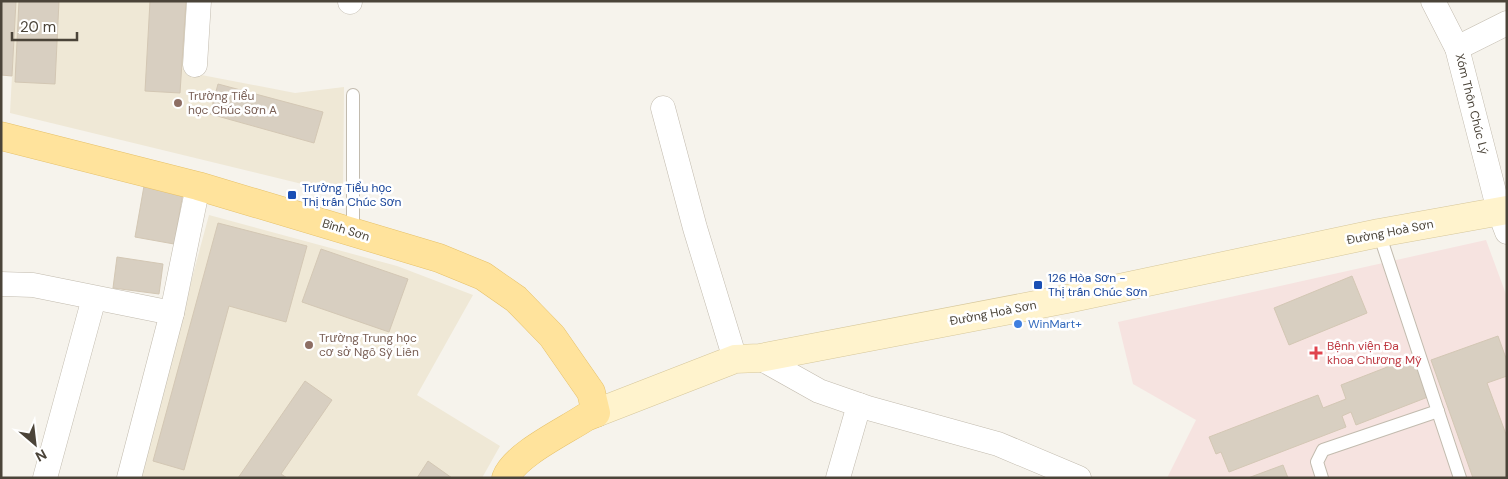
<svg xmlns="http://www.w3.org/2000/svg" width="1508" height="479" viewBox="0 0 1508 479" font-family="'DM Sans',sans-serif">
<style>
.education{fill:#efe8d6}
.medical{fill:#f6e3e0}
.building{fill:#d8cfc1;stroke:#d3c7b4}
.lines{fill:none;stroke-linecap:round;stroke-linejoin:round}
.lane-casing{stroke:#c2bbae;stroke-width:14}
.street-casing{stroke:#c2bbae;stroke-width:25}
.secondary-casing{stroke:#d6c79b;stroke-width:29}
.primary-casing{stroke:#e6c16a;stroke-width:29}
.lane{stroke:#fff;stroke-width:12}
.street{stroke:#fff;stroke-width:24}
.secondary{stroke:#fff3cd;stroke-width:28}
.primary{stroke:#ffe39c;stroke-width:28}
.education-dot{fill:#8d6e63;stroke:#fff;stroke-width:2}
.transit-dot{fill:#1a4fb4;stroke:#fff;stroke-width:2}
.shop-dot{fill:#3f7fe0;stroke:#fff;stroke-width:2}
.health-dot{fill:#e0444e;stroke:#fff;stroke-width:2}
.labels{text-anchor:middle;stroke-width:5;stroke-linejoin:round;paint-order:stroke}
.education-label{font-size:12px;fill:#785e54;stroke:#fff;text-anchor:start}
.street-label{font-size:12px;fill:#4b4439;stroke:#fff}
.transit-label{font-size:12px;fill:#164399;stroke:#fff;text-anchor:start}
.shop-label{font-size:12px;fill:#366cbe;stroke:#fff;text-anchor:start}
.health-label{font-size:12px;fill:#be3a42;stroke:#fff;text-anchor:start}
</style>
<rect width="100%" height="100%" fill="#f6f3ec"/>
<g class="education">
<polygon points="16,1 191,1 186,72 295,93 344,87 343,194 10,113"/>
<polygon points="209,215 397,266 473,295 417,395 500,446 482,478 138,478"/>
</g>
<polygon class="medical" points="1486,240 1507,297 1507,478 1167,478 1196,420 1133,384 1118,322"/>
<g class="building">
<polygon points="1,1 16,1 12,76 1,75"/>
<polygon points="19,1 59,1 55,84 15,82"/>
<polygon points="150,1 186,1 180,93 145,91"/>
<polygon points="218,84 323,112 314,143 210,114"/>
<polygon points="144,186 183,193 174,244 135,237"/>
<polygon points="218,223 307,246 286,322 229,306 184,470 153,461"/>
<polygon points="321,249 408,279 389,332 302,302"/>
<polygon points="117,257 163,264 159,294 113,288"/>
<polygon points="1352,276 1367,313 1289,345 1274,308"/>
<polygon points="1498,336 1507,361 1507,376 1487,383 1507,437 1507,478 1473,478 1431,360"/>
<polygon points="1413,357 1428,397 1356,425 1351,412 1342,416 1346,427 1229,472 1221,452 1216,454 1209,437 1318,395 1323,408 1346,399 1341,385"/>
<polygon points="305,381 332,400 281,474 287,478 238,478"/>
<polygon points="428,461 452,478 417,478"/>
<polygon points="1283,465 1288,478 1248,478"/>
</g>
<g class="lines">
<g class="lane-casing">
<g id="lane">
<polyline points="353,232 353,95"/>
<polyline points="1379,233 1460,478"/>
<polyline points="1322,478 1317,462 1323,450 1438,411"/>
</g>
</g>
<g class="street-casing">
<g id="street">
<polyline points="350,1 350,2"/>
<polyline points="1433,1 1457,48 1499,211 1507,232"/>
<polyline points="1457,48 1507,23"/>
<polyline points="195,65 199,1"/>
<polyline points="663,108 695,228 735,359"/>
<polyline points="1,284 33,285 172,313"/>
<polyline points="760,358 819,391 868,408 998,444 1079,478"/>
<polyline points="45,478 94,298"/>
<polyline points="129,478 172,313 198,186"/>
<polyline points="838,478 859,405"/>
</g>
</g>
<g class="secondary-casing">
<polyline id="secondary" points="596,413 735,359 760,358 1072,298 1379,233 1507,210"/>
</g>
<g class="primary-casing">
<path id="primary" d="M1 136 198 186 439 258 483 276 516 299 552 336 591 392 596 413 586 417C565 431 514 455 506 478"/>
</g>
<use href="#lane" class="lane"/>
<use href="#street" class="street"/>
<use href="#secondary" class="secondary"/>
<use href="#primary" class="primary"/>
</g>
<g class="education-dot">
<circle cx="178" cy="103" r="5"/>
<circle cx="309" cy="345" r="5"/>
</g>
<g class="transit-dot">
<rect x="287" y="190" width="10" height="10" rx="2.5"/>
<rect x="1033" y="280" width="10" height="10" rx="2.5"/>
</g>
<circle class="shop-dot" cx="1018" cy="324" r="5"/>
<path class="health-dot" d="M1313.5 345.5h5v5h5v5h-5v5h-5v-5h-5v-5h5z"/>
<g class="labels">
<g class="education-label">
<text x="188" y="100">Trường Tiểu<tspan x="188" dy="14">học Chúc Sơn A</tspan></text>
<text x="319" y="342">Trường Trung học<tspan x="319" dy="14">cơ sở Ngô Sỹ Liên</tspan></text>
</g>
<g class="street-label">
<text transform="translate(1472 104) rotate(76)" y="4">Xóm Thôn Chúc Lý</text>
<text transform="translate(346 230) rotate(17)" y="4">Bình Sơn</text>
<text transform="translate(1390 232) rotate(-11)" y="4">Đường Hoà Sơn</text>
<text transform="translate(993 313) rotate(-11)" y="4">Đường Hoà Sơn</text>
</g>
<g class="transit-label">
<text x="302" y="192">Trường Tiểu học<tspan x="302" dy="14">Thị trấn Chúc Sơn</tspan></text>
<text x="1048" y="282">126 Hòa Sơn -<tspan x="1048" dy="14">Thị trấn Chúc Sơn</tspan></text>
</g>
<g class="shop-label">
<text x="1028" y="328">WinMart+</text>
</g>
<g class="health-label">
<text x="1327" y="350">Bệnh viện Đa<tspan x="1327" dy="14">khoa Chương Mỹ</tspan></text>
</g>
</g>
<rect width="1508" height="479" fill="none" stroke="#4b4439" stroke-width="5"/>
<g transform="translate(35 444) rotate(152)" stroke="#ffffff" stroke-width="4" paint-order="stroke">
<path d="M0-4L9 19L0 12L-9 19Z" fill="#4b4439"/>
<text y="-8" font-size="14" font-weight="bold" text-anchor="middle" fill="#4b4439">N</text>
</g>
<path d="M12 32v8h65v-8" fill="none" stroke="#4b4439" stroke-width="2.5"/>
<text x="20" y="32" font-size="15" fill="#4b4439" stroke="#ffffff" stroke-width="4" paint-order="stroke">20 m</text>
</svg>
